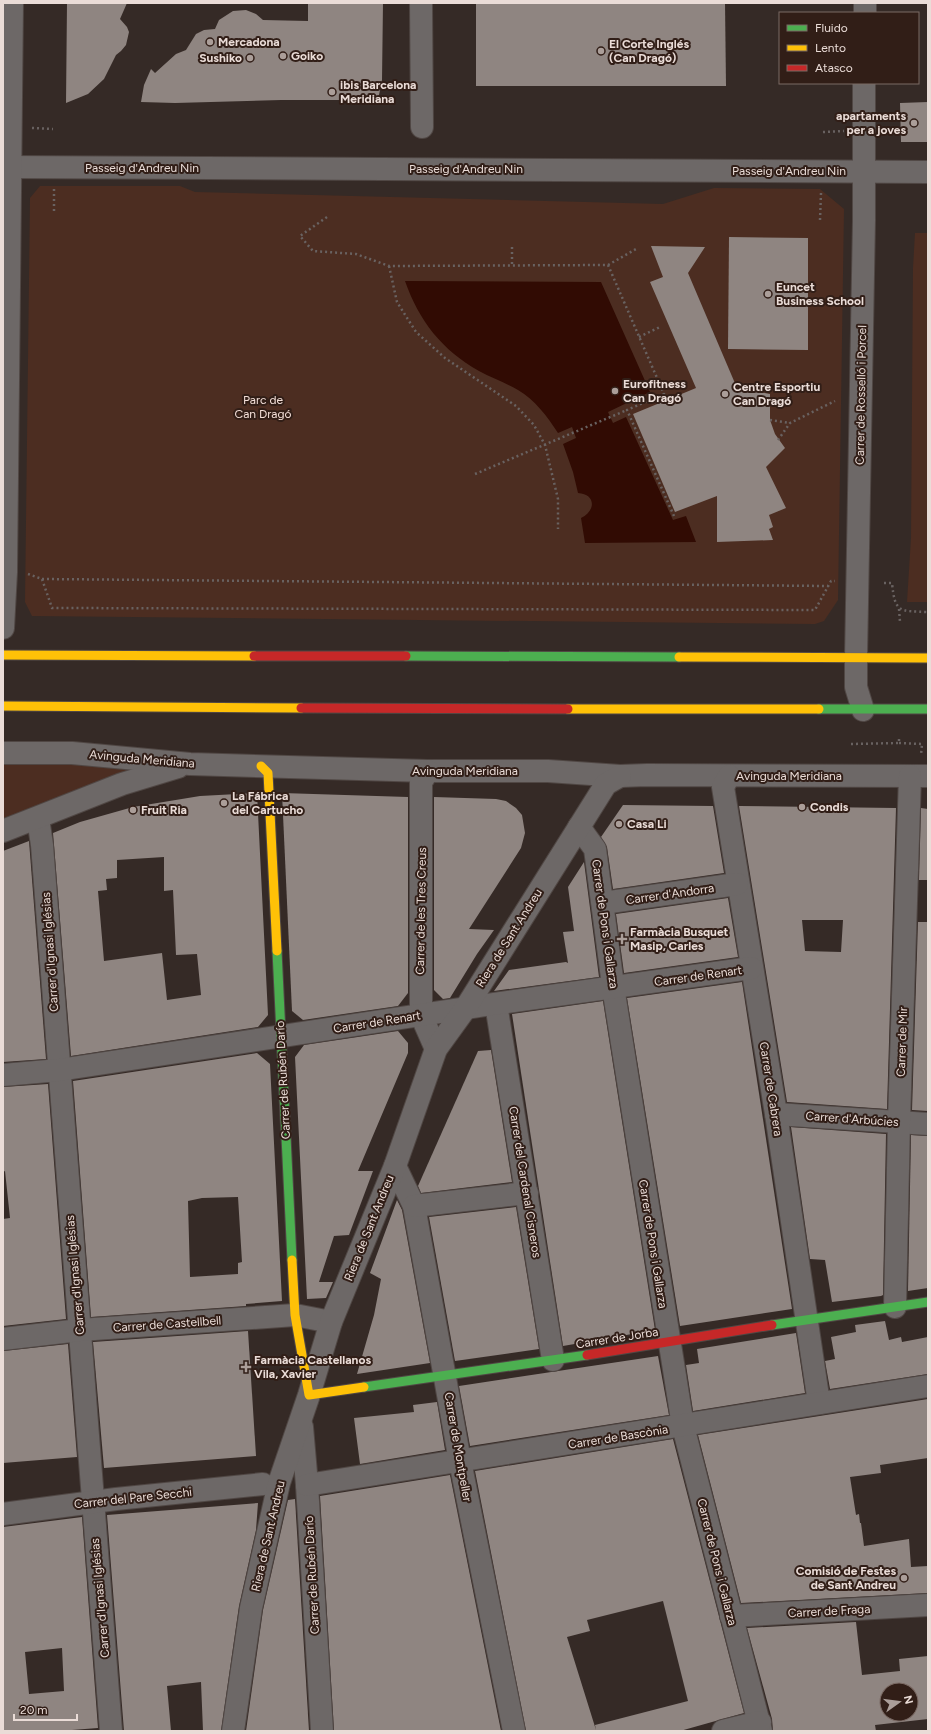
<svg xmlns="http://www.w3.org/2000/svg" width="931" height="1734" viewBox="0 0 931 1734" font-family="Figtree,sans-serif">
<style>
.green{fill:#4c2d21}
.water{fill:#310b03}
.building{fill:#8f8581;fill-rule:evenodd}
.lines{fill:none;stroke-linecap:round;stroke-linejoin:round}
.street-casing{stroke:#504744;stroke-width:24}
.fast-casing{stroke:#504744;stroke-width:11}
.slow-casing{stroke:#504744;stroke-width:11}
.jam-casing{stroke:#504744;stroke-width:11}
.path{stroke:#696261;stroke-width:2.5;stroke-dasharray:2 3;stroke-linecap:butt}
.street{stroke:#6d6867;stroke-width:22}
.fast{stroke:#4caf50;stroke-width:9}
.slow{stroke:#ffc107;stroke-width:9}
.jam{stroke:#c62828;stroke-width:9}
.poi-dot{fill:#ab9e99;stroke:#311e17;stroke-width:1.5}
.labels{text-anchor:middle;stroke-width:4;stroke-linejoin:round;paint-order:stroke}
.poi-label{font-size:12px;font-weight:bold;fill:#eadcd7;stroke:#311e17;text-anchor:start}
.street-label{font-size:12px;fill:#eadcd7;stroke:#311e17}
.park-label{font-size:12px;fill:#f3dfd8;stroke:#311e17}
</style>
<rect width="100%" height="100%" fill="#352a26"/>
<g class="green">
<polygon points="40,186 180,186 195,192 663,204 714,188 820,189 844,209 838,600 824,621 815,624 32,616 25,602 30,198"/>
<polygon points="915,233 928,233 928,602 907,602 911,538 913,268"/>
<polygon points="3,753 190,764 3,831"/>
</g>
<path class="water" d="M405 281 601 282 650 392 608 412 613 423 626 417 673 520 686 516 696 542 585 543 581 518C596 511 596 494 578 493L573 472 563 444 576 438 572 427 558 433C547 416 535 400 518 390 506 383 492 378 479 371 442 350 419 321 405 281Z"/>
<g class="building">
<polygon points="67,3 127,3 120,19 127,27 129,32 126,45 121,51 116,55 104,79 88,94 66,103"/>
<polygon points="308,3 383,3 382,80 378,100 281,100 175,103 141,102 144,85 151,69 155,73 176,54 186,50 196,34 204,30 215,29 219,20 233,11 246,10 256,14 263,20 308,21"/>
<polygon points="476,3 725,3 726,86 476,86"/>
<polygon points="928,102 928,142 901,142 900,103"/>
<polygon points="729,237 808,238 808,350 728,349"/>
<polygon points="651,246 705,247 688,273 737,388 770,394 770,420 775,434 785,448 766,467 786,508 769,515 773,527 769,529 773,540 717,542 717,496 675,512 633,414 696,388 650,282 663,277"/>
<path d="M257 793 268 1015 258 1027 71 1056 53 833 80 822 133 807 200 796ZM164 857V891L173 890 176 955 197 954 201 995 167 1000 162 953 104 961 98 891 107 890 106 879 117 878V860Z"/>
<polygon points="282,793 408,797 408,993 398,1006 303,1020 292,1011"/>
<polygon points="434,797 496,799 506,801 516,808 522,815 525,833 521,848 469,929 494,930 477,954 450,998 443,999 434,990"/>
<polygon points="623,805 713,806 724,873 613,889 607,847 601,837"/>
<path d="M739 806 896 808 887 1109 787 1102ZM802 920H843L841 952 805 951Z"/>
<polygon points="921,808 928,809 928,880 919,880"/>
<polygon points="29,841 46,1059 3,1062 3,851"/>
<polygon points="584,862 599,977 494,991 509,970 566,962 568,963 563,932 574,931 568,887"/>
<polygon points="728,898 738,957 624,973 616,914"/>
<polygon points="918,922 928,922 928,1111 912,1110"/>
<polygon points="742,982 792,1309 680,1326 627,998"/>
<polygon points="603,1001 655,1330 563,1346 512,1014"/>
<polygon points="398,1031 408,1043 408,1053 358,1171 373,1171 349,1235 334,1236 319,1282 333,1282 326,1298 307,1299 295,1057 304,1045"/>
<polygon points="491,1050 512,1182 421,1193 418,1186 478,1051"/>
<path d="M257 1053 270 1064 282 1301 246 1304V1306L91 1317 73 1081ZM238 1197 242 1262 238 1263V1274L190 1277 188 1201 202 1198Z"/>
<polygon points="48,1084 66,1319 3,1326 3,1219 10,1218 5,1171 3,1172 3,1087"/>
<polygon points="791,1127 886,1134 883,1295 881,1296 832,1302 825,1260 810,1259"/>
<polygon points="911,1135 928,1136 928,1288 908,1291"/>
<polygon points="397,1200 402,1210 430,1363 357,1374 374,1315 381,1279 370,1273"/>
<polygon points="516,1207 539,1349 455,1361 429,1217"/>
<polygon points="885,1321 889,1340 901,1337 902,1342 928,1337 928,1374 830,1389 825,1361 835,1359 831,1337 856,1332 855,1325"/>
<polygon points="248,1331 256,1456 104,1468 93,1342"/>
<polygon points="796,1333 805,1393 693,1411 686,1365 699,1363 697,1349"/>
<polygon points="68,1344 77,1457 3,1463 3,1351"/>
<polygon points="658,1356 669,1415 470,1446 459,1386"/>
<polygon points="928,1399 928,1458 880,1465 881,1473 850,1477 856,1515 859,1514 860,1523 861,1523 864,1546 909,1539 911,1567 928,1566 928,1593 741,1603 698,1435"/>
<polygon points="437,1402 445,1450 360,1464 354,1418 414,1412 413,1405"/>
<path d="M673 1439 744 1713 680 1731H526L475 1471ZM663 1601 688 1701 595 1725 596 1730 567 1637 590 1631 587 1620Z"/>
<polygon points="450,1475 501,1731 334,1731 320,1496"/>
<polygon points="295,1499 309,1731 246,1731 263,1610 288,1500"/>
<polygon points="258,1503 256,1530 239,1606 221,1731 203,1731 201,1682 167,1686 171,1731 124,1731 107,1515"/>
<path d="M82 1517 98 1728 59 1731H3V1527ZM62 1648 64 1691 29 1694 25 1652Z"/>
<path d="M856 1622 862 1675 900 1671 899 1659 928 1656V1719L875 1725 876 1731H773L772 1719 747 1628ZM887 1690H911V1714H887Z"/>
</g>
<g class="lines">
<g class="street-casing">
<g id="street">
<polyline points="421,3 422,127"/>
<polyline points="865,13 865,3"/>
<polyline points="3,167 928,172"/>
<polyline points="3,628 6,572 12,3"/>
<polyline points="863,710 856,687 856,658 864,220 864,83"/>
<polyline points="3,753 72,753 190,764 428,771 548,771 620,776 647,775 928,776"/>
<polyline points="428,771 421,782 421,1015 436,1049"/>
<polyline points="729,776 723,787 776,1114 819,1403"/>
<polyline points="35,819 39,825 42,845 111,1731"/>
<polyline points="579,827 595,849 614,993 683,1426 761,1731"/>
<polyline points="3,831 122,784 178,767"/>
<polyline points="603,903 737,884"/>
<polyline points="496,1004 553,1360"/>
<polyline points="3,1075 59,1070 486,1005 751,968"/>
<polyline points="776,1114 928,1124"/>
<polyline points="395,1166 414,1206 460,1461 514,1731"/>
<polyline points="414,1206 527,1193"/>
<polyline points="895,1307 899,1122 910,776"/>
<polyline points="3,1339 80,1330 295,1315 331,1322"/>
<polyline points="302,1427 307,1485 322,1731"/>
<polyline points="307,1485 928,1386"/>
<polyline points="3,1514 116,1499 263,1484"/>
<polyline points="731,1616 928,1605"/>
<polyline points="233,1731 251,1608 279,1483 309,1395 331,1322 395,1166 436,1049 465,1009 606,784 620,776"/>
<polyline points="723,1731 760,1722"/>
</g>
</g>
<g class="fast-casing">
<g id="fast">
<polyline points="406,656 679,657"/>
<polyline points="819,709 928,709"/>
<polyline points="277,951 292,1260"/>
<polyline points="772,1325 928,1302"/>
<polyline points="364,1387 587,1355"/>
</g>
</g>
<g class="slow-casing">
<g id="slow">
<polyline points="3,655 254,656"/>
<polyline points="679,657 928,658"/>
<polyline points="3,706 301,708"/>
<polyline points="568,709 819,709"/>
<polyline points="261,766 268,773 277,951"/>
<polyline points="292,1260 295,1315 309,1395 364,1387"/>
</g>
</g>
<g class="jam-casing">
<g id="jam">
<polyline points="254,656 406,656"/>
<polyline points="301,708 568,709"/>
<polyline points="587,1355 772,1325"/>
</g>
</g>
<g class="path">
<polyline points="32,128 53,129"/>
<polyline points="823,132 844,131"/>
<polyline points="54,189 54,211"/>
<polyline points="327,217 300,236 313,251 356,254 389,266 608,265 664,394 627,410 674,516"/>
<polyline points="820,220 821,193"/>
<polyline points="512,247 512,266"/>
<polyline points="608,265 636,249"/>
<polyline points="389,266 397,302 416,332 445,358 516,406 534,425 545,445 558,499 558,529"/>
<polyline points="639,337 660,327"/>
<polyline points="770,420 790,423"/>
<polyline points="778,440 790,423 835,401"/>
<polyline points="475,474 627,410"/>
<polyline points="28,574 42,579 52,608 815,610 831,581 835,581"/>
<polyline points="42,579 828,586"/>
<path d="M884 583H892C895 613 899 611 928 612"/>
<polyline points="899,609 900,622"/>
<polyline points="899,743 922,744 921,755"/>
<polyline points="851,744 899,743 899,736"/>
</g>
<use href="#street" class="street"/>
<use href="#fast" class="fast"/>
<use href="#slow" class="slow"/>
<use href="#jam" class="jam"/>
</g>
<g class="poi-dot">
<circle cx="210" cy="42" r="4"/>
<circle cx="601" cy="51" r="4"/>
<circle cx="283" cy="56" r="4"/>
<circle cx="250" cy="58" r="4"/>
<circle cx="332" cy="92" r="4"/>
<circle cx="914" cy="123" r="4"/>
<circle cx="768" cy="294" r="4"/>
<circle cx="615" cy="391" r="4"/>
<circle cx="725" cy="394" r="4"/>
<circle cx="224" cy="803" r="4"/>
<circle cx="802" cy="807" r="4"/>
<circle cx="133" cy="810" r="4"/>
<circle cx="619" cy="824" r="4"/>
<path d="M620 933h4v4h4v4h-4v4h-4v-4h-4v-4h4z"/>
<path d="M244 1361h4v4h4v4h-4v4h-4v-4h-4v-4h4z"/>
<circle cx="904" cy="1578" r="4"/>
</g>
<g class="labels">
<g class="poi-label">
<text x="218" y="46">Mercadona</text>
<text x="609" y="48">El Corte Inglés<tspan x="609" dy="14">(Can Dragó)</tspan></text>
<text x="291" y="60">Goiko</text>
<text x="242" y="62" text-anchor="end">Sushiko</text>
<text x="340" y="89">ibis Barcelona<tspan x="340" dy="14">Meridiana</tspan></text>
<text x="906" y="120" text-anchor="end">apartaments<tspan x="906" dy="14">per a joves</tspan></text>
<text x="776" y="291">Euncet<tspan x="776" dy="14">Business School</tspan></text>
<text x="623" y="388">Eurofitness<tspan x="623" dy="14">Can Dragó</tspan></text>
<text x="733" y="391">Centre Esportiu<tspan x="733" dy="14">Can Dragó</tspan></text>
<text x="232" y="800">La Fábrica<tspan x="232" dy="14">del Cartucho</tspan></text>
<text x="810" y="811">Condis</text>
<text x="141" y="814">Fruit Ria</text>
<text x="627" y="828">Casa Li</text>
<text x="630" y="936">Farmàcia Busquet<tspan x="630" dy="14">Masip, Carles</tspan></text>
<text x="254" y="1364">Farmàcia Castellanos<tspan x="254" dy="14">Vila, Xavier</tspan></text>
<text x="896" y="1575" text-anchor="end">Comisió de Festes<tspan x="896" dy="14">de Sant Andreu</tspan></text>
</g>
<g class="street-label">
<text x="142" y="172">Passeig d'Andreu Nin</text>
<text x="466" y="173">Passeig d'Andreu Nin</text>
<text x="789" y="175">Passeig d'Andreu Nin</text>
<text transform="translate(861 395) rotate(-89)" y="4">Carrer de Rosselló i Porcel</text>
<text transform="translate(142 759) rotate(5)" y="4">Avinguda Meridiana</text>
<text x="465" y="775">Avinguda Meridiana</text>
<text x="789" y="780">Avinguda Meridiana</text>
<text transform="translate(670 894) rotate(-8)" y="4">Carrer d'Andorra</text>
<text transform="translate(421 911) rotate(-89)" y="4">Carrer de les Tres Creus</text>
<text transform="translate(605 924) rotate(82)" y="4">Carrer de Pons i Gallarza</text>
<text transform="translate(509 938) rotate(-58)" y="4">Riera de Sant Andreu</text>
<text transform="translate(50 952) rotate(-94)" y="4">Carrer d'Ignasi Iglésias</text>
<text transform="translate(698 976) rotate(-8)" y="4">Carrer de Renart</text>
<text transform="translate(377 1022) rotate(-9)" y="4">Carrer de Renart</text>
<text transform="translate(902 1042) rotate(-88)" y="4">Carrer de Mir</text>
<text transform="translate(283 1080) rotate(-93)" y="4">Carrer de Rubén Darío</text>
<text transform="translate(771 1089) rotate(81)" y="4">Carrer de Cabrera</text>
<text transform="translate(852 1119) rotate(4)" y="4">Carrer d'Arbúcies</text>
<text transform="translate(525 1182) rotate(81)" y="4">Carrer del Cardenal Cisneros</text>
<text transform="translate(369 1228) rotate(-68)" y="4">Riera de Sant Andreu</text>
<text transform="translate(653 1244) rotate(81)" y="4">Carrer de Pons i Gallarza</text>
<text transform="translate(75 1275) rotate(-95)" y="4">Carrer d'Ignasi Iglésias</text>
<text transform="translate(167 1324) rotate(-4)" y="4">Carrer de Castellbell</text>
<text transform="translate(617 1338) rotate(-9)" y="4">Carrer de Jorba</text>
<text transform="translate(618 1437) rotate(-9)" y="4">Carrer de Bascònia</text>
<text transform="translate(458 1447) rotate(80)" y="4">Carrer de Montpeller</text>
<text transform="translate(133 1498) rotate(-6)" y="4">Carrer del Pare Secchi</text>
<text transform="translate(268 1536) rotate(-77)" y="4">Riera de Sant Andreu</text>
<text transform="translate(717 1562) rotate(76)" y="4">Carrer de Pons i Gallarza</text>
<text transform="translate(312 1575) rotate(-93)" y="4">Carrer de Rubén Darío</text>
<text transform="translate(100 1598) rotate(-95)" y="4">Carrer d'Ignasi Iglésias</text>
<text transform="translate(829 1611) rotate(-3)" y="4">Carrer de Fraga</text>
</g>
<g class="park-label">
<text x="263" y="404">Parc de<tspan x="263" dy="14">Can Dragó</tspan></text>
</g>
</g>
<rect width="931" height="1734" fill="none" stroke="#eadcd7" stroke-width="8"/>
<rect x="779" y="12" width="140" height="72" fill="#311e17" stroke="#7b6a64"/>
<rect x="787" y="25" width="20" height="6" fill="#4caf50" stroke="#7b6a64"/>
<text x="815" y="32" font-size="12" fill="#eadcd7">Fluido</text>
<rect x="787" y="45" width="20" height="6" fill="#ffc107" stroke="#7b6a64"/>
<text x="815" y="52" font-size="12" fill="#eadcd7">Lento</text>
<rect x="787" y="65" width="20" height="6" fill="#c62828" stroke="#7b6a64"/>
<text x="815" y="72" font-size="12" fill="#eadcd7">Atasco</text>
<g transform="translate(899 1702) rotate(76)"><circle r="19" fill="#311e17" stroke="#7b6a64"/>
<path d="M0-3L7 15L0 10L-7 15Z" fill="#ab9e99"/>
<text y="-6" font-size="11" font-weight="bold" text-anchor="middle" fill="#eadcd7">N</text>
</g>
<path d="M14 1714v6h63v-6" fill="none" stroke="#eadcd7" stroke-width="2"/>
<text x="20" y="1714" font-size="12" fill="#eadcd7" stroke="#311e17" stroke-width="3" paint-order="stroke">20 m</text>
</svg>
